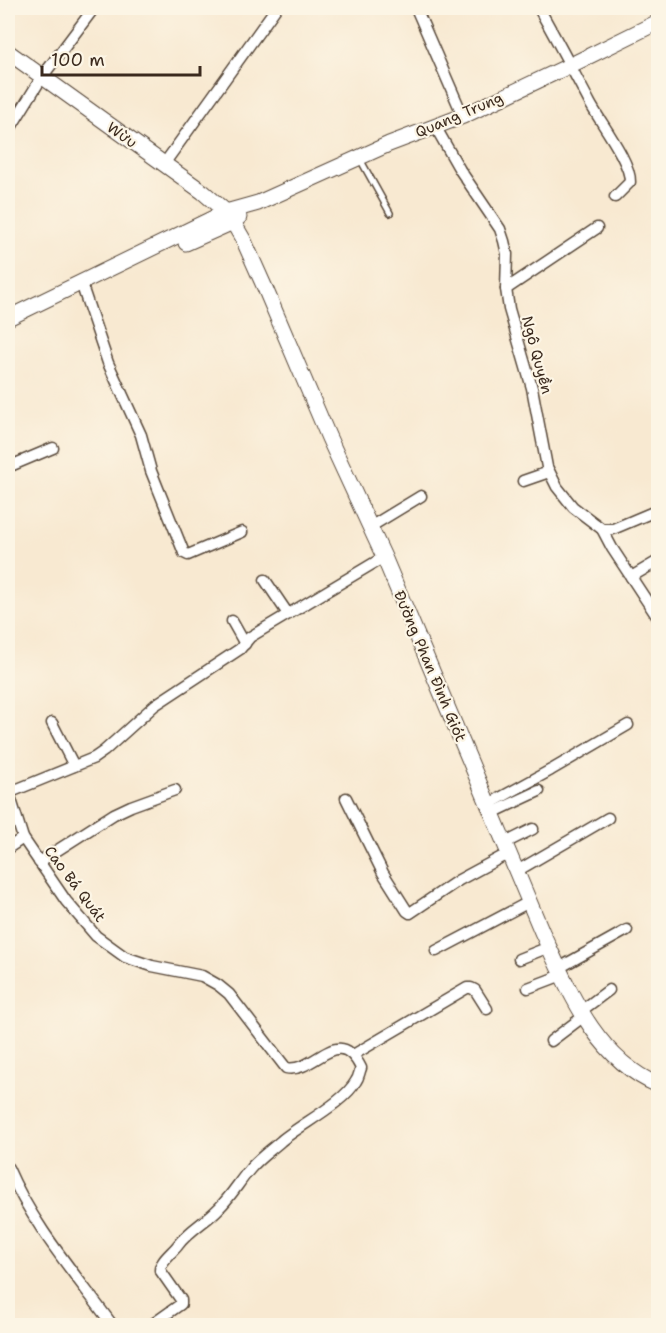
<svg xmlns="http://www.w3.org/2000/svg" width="666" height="1333" viewBox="0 0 666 1333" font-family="'Shantell Sans',sans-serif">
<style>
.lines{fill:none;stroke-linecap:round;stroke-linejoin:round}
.service-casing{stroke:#574739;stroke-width:8}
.minor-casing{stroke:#574739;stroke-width:13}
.secondary-casing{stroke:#574739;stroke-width:17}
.service{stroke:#fff;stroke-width:5}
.minor{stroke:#fff;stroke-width:10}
.secondary{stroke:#fff;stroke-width:15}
.labels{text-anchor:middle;stroke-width:4.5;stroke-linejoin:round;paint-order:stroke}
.street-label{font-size:15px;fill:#3b2a1e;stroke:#fcf5e5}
</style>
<rect width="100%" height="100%" fill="#fcf5e5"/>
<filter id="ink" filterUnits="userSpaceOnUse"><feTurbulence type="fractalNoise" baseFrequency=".0167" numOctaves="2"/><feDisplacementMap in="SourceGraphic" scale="12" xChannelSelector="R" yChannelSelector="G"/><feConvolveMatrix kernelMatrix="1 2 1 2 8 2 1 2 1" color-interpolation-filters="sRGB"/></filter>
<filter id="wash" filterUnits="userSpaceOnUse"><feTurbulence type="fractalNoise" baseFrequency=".008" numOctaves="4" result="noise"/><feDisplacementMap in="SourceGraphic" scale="24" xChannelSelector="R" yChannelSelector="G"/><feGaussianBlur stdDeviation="1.35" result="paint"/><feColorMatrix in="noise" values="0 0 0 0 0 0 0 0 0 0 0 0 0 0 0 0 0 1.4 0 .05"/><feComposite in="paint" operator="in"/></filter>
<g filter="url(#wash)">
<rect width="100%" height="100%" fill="#f8e9d1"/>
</g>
<g filter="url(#ink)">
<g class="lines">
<g class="service-casing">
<polyline id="service" points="360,159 390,213"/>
</g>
<g class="minor-casing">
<g id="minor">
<polyline points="416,8 463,116"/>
<path d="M541 12C558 42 574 73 590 103 600 122 631 162 630 182L615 197"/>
<polyline points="435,126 460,170 500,229 504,241 507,254 506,289 509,309 532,388 547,467 557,487 573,507 602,529 613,529 658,510"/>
<polyline points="8,132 42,77 94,8"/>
<polyline points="164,164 276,8"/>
<polyline points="506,289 597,228"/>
<polyline points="84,292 108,363 141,435 151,471 184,553 188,555 242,532"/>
<polyline points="8,467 53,448"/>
<polyline points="523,481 549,472"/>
<polyline points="370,527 421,496"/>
<polyline points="602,529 612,548 658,618"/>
<polyline points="631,577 658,561"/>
<polyline points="265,580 288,614"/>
<polyline points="232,621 245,644"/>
<polyline points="52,723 74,766"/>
<path d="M8 790 23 838 66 901 96 936 125 957 152 966 202 976 218 985 229 994 286 1068C315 1074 338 1022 361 1068 359 1073 359 1077 356 1081 344 1103 301 1124 281 1141 271 1150 259 1158 250 1169 239 1182 232 1195 219 1208 207 1221 189 1230 178 1245 173 1252 160 1261 160 1270L181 1300V1304L150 1326"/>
<polyline points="8,793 94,758 104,751 155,705 240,649 250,637 384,557"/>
<polyline points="346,798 383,873 407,911 410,913 459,880 509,853"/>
<polyline points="489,804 551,770 628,725"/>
<polyline points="492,813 539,791"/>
<polyline points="505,843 533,829"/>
<polyline points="8,848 23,838"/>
<polyline points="39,862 114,814 131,806 175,790"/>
<polyline points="517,871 608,818"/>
<polyline points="436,951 529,902"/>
<polyline points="519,959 549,947"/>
<polyline points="559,968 627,930"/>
<polyline points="528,988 562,975"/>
<polyline points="581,1011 609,990"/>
<polyline points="551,1041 584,1016"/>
<polyline points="353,1055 467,988 471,988 475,990 487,1009"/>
<path d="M8 1168C33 1226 76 1275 113 1326"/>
</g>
</g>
<g class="secondary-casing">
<g id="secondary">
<path d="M8 52 203 192 226 212 233 222 244 241 265 288 329 438 384 557 542 932C569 990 595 1058 658 1085"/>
<polyline points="186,243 233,222 239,217"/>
<polyline points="8,318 226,212 258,203 389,144 463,116 571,65 658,22"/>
</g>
</g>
<use href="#service" class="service"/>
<use href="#minor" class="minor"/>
<use href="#secondary" class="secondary"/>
</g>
</g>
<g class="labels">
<g class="street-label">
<text transform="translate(459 115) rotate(-23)" y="5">Quang Trung</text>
<text transform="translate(122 135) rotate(35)" y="5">Wừu</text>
<text transform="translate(537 355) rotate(75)" y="5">Ngô Quyền</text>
<text transform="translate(430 666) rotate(67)" y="5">Đường Phan Đình Giót</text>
<text transform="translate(75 884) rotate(53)" y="5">Cao Bá Quát</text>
</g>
</g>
<rect width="666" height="1333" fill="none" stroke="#fcf5e5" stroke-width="30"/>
<path d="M42 66v9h158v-9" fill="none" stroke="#3b2a1e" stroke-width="3"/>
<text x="51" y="66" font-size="18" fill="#3b2a1e" stroke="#fcf5e5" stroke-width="4.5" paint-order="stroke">100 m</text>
</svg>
